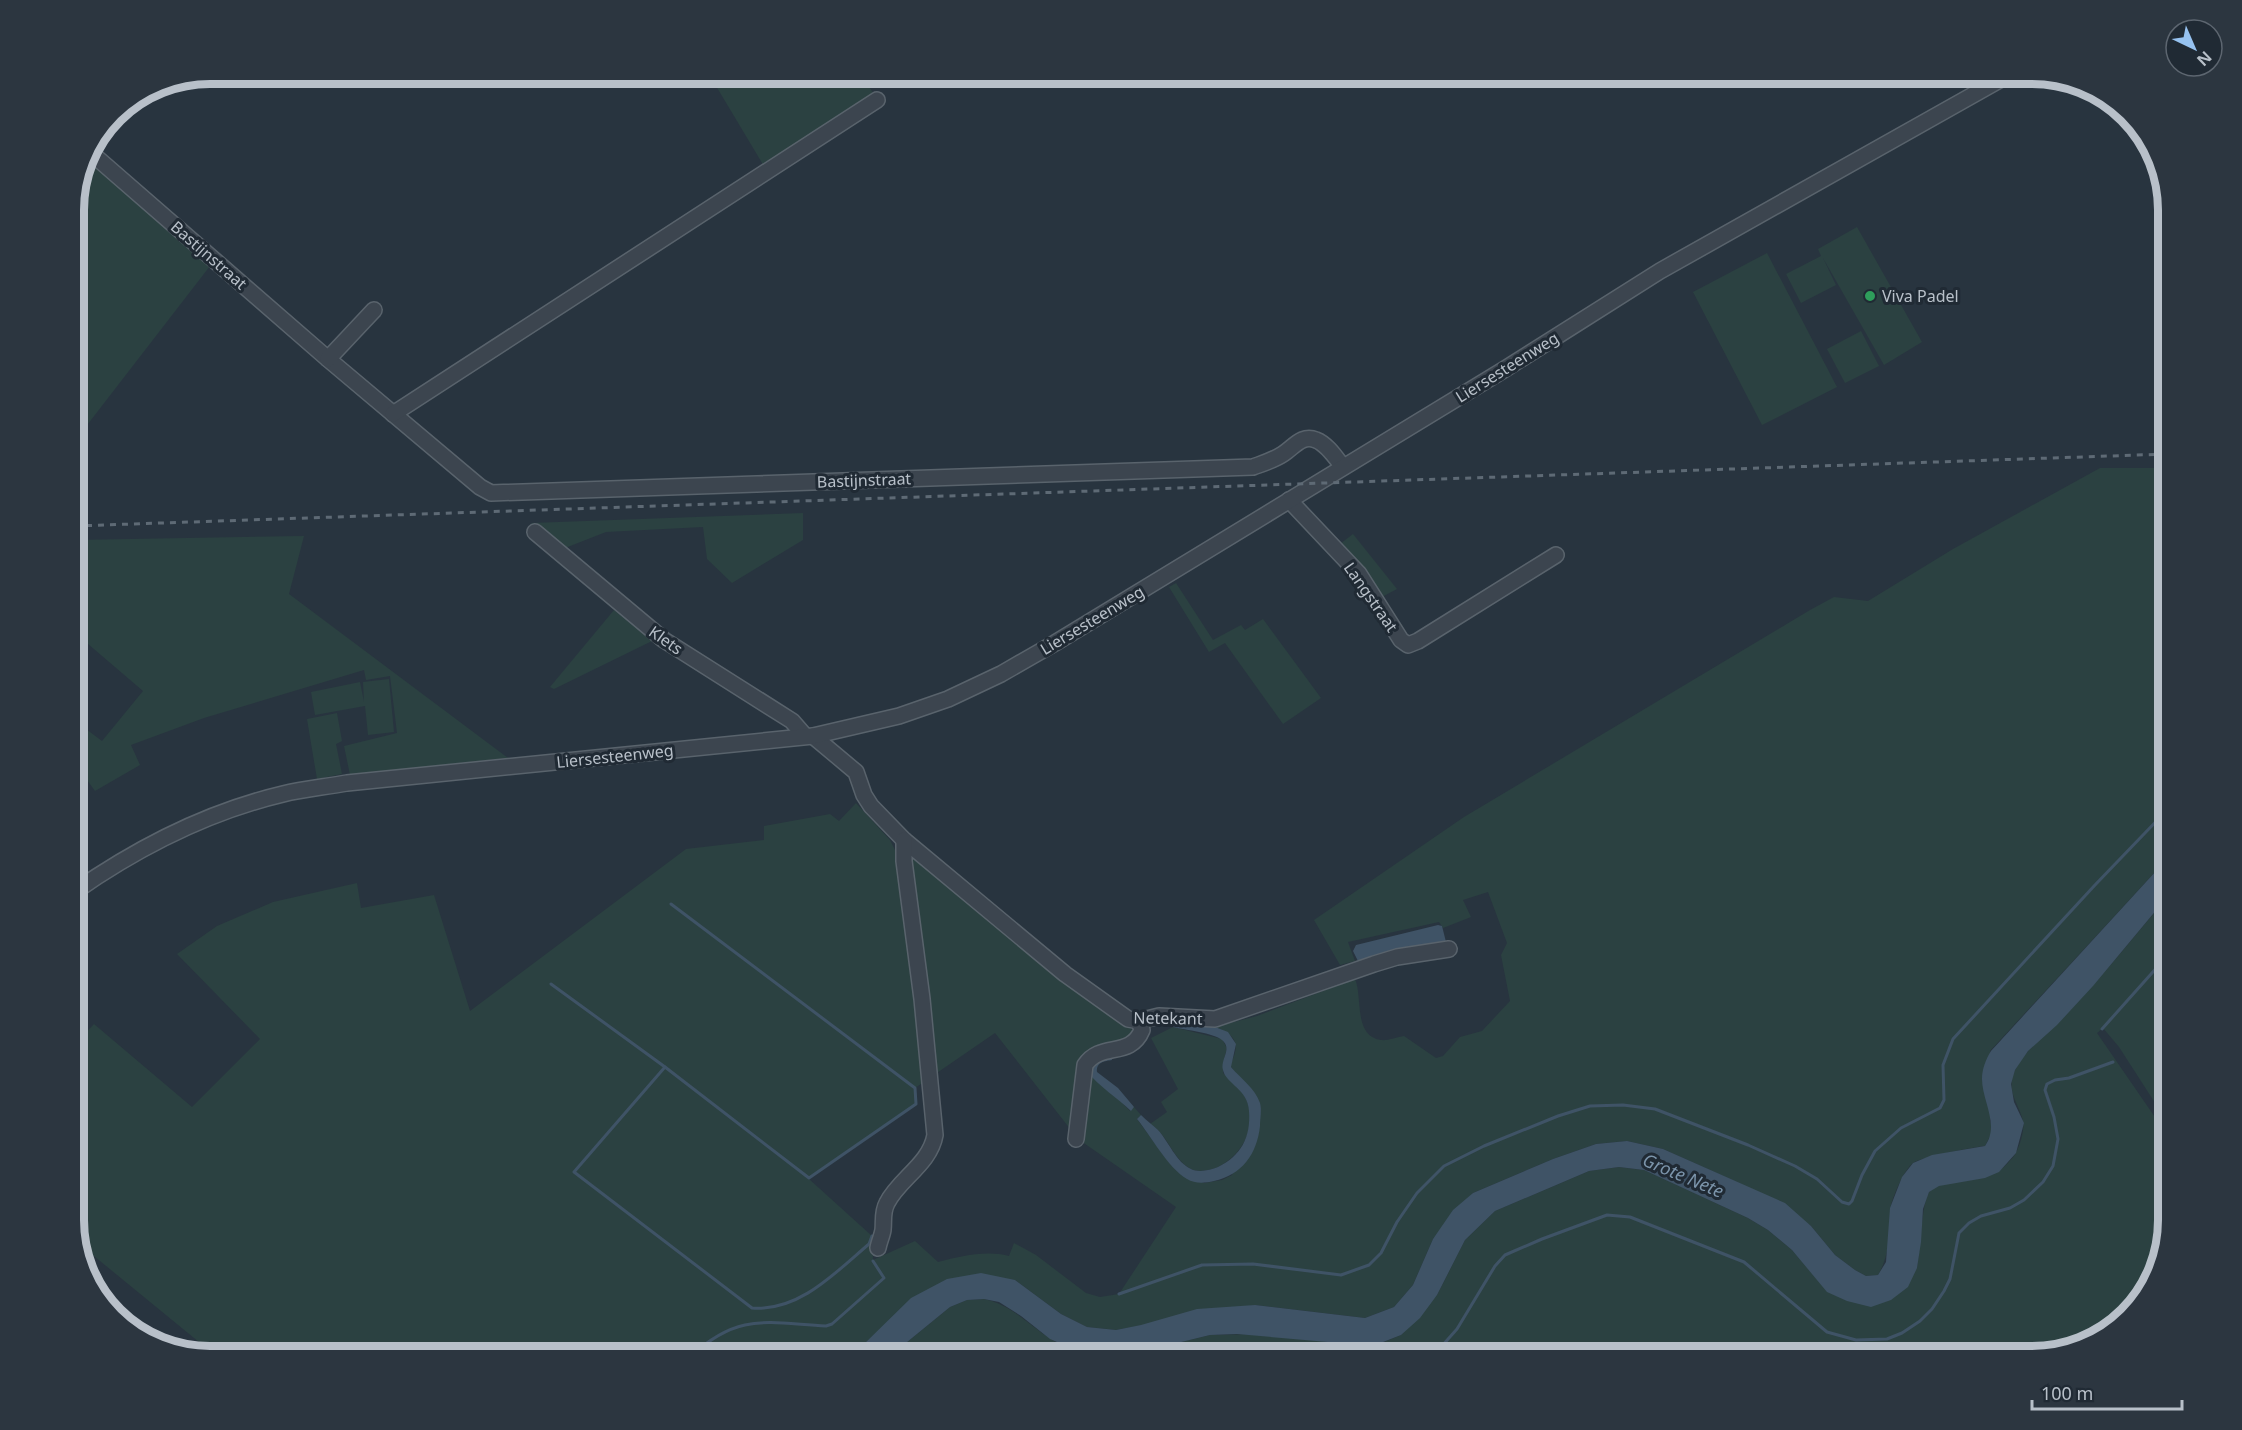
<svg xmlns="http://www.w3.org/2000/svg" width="2242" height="1430" viewBox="0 0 2242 1430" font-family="'Noto Sans',sans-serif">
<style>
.green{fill:#2b4141;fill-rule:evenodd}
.water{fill:#3f5366}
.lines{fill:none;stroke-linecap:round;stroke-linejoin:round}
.stream{stroke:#3f5366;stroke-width:3}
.minor-casing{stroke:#59636c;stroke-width:18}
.minor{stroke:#3c454f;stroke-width:15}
.rail{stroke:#5e6a75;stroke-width:3;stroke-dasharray:6 6;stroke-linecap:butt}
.leisure-dot{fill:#2e9e5b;stroke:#202a34;stroke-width:2}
.labels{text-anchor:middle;stroke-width:6;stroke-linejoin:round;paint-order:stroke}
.street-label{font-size:16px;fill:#b8c0c9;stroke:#202a34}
.poi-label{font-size:16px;fill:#b8c0c9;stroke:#202a34;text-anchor:start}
.water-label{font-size:18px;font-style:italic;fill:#7b94aa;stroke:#202a34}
.rim{fill:none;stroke:#b8c0c9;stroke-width:8}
</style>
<rect width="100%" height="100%" fill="#28343f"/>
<g class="green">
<polygon points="734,74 860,74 874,94 765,168 716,86"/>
<polygon points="84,157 210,266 74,442 74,314 81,306 74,300 74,202"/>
<polygon points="1857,227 1922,342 1884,365 1823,258 1836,285 1801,303 1786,274 1821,256 1818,249"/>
<polygon points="1767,253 1837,387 1762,425 1693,292"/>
<polygon points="1861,331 1879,366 1845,383 1827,349"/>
<path d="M2100 468H2168V858L1990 1051V1119L1992 1132 1985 1146C1973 1147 1921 1157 1913 1163 1904 1169 1890 1202 1890 1212 1889 1235 1890 1255 1878 1275L1866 1276 1855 1270 1835 1255 1811 1226 1739 1183 1663 1149 1627 1141 1596 1144 1553 1159 1473 1193 1433 1239 1413 1285 1394 1307 1365 1318 1255 1305 1116 1330 1087 1327 1061 1314 1015 1280 881 1329 862 1346 842 1356H216L78 1243 74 1228V1045L94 1024 192 1107 260 1039 177 954 217 926 273 902 357 883 361 908 434 895 470 1011 686 849 764 840V826L830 814 839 821 856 803 890 840 895 850 919 858 1064 978 1135 1032 1089 1069 1130 1111 1134 1107 1141 1115 1137 1119 1171 1165 1204 1183 1222 1180 1232 1175 1261 1112 1230 1065C1241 1044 1236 1035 1215 1027L1257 1016 1355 979C1363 997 1353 1036 1381 1040 1387 1041 1397 1037 1404 1036L1436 1058 1443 1056 1460 1037 1482 1031 1510 1001 1501 955 1507 943 1488 892 1463 900 1471 917 1443 928 1439 922 1348 942 1355 961 1340 965 1314 920 1464 817 1810 610 1834 597 1868 601 1953 549ZM995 1033 1078 1139 1176 1207 1119 1294 1100 1297 1086 1293 1036 1255 1014 1243 1009 1256C986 1250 961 1256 938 1262L915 1241 873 1260 872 1236 809 1179 916 1104 915 1088Z"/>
<polygon points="803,513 803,540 732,583 707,559 703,527 606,532 560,550 531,523"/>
<polygon points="1353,534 1397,589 1380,598 1340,544"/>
<polygon points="304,536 289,594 508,758 350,775 344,746 397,733 390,676 366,680 364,670 204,718 131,745 140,765 95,791 79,769 74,773 74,751 82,741 74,734 74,720 102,741 143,691 74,632 74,540"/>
<polygon points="1176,583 1213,640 1241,625 1245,630 1263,619 1321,698 1283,724 1225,643 1209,652 1169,587"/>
<polygon points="614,610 652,641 554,689 550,687"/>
<polygon points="389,679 394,732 368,735 365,706 315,715 311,692 360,682 364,702 363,682"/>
<polygon points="337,713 342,741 336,744 342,774 317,779 307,719"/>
<path d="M2168 896V1123L2119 1047 2103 1028 2097 1033 2168 1136V1220L2146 1295 2100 1338 2032 1356H1124L1210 1335 1257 1334 1362 1345 1379 1344 1401 1335 1437 1295 1465 1240 1495 1211 1589 1171 1619 1167 1644 1170 1748 1218 1768 1230 1792 1250 1828 1292 1917 1268C1920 1253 1922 1201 1929 1192 1944 1175 1984 1189 2008 1163 2010 1160 2015 1156 2016 1152 2020 1146 2025 1128 2023 1121 2019 1103 2005 1091 2015 1070 2028 1045 2055 1026 2074 1006 2107 971 2137 933 2168 896Z"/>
<path d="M1173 1027 1222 1039 1227 1048 1224 1060 1223 1073C1232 1081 1243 1090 1247 1101 1257 1128 1242 1155 1218 1167 1210 1170 1199 1173 1191 1169 1173 1160 1168 1134 1150 1124L1167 1112 1161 1102 1178 1089 1151 1038Z"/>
<path d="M984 1299C1012 1305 1027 1324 1051 1339 1062 1347 1076 1351 1089 1356H890L950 1307 967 1300Z"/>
</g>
<g class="water">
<path d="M2168 858V896L2093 986 2057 1025 2028 1051 2015 1070 2011 1084 2014 1102 2024 1123 2016 1153 1999 1172 1985 1178 1939 1186 1929 1192 1923 1209 1921 1242 1917 1268 1908 1287 1891 1300 1871 1307 1847 1301 1827 1292 1792 1250 1768 1230 1748 1218 1644 1170 1619 1167 1589 1171 1495 1211 1465 1240 1437 1295 1420 1318 1401 1335 1378 1344 1362 1345 1237 1334 1210 1335 1124 1356H1089L1050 1339 1021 1316 999 1302 984 1299 967 1300 950 1307 890 1356H842L862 1346 911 1298 947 1279 981 1273 1015 1280 1061 1314 1087 1327 1116 1330 1141 1325 1197 1309 1255 1305 1365 1318 1394 1307 1413 1285 1433 1239 1453 1210 1473 1193 1553 1159 1596 1144 1627 1141 1663 1149 1785 1203 1811 1226 1835 1255 1855 1270 1866 1276 1878 1275 1886 1262 1890 1208 1902 1177 1913 1163 1932 1155 1985 1146C2000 1125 1982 1101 1982 1079 1982 1069 1986 1059 1991 1051Z"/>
<polygon points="1438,925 1442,926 1446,942 1401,950 1358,961 1353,951 1356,945"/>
<path d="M1172 1024 1215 1027 1228 1032 1236 1044 1231 1067C1241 1079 1255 1088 1260 1103 1262 1110 1260 1119 1260 1126 1257 1154 1242 1175 1214 1181 1205 1183 1195 1184 1187 1179 1168 1168 1151 1136 1137 1119L1141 1115C1147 1121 1153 1125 1158 1130 1169 1142 1176 1162 1191 1169 1199 1173 1210 1170 1218 1167 1241 1156 1251 1137 1249 1111 1248 1089 1226 1084 1223 1070 1220 1059 1233 1049 1222 1040 1214 1033 1185 1030 1173 1027Z"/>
<path d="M1111 1054 1112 1060C1105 1061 1096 1062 1097 1072L1118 1088 1134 1107 1131 1111C1118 1098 1098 1086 1088 1072L1093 1062Z"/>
</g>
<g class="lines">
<g class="stream">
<polyline points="551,984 665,1067 809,1178 916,1104 915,1088 671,904"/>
<polyline points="2102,1029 2168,955"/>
<path d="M665 1067 574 1172 752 1308C799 1312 836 1272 869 1244L872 1236"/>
<polyline points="1119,1294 1202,1265 1253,1264 1341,1275 1369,1265 1381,1253 1397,1222 1417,1193 1444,1166 1484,1146 1558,1116 1590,1106 1623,1105 1655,1109 1748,1145 1795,1166 1817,1179 1842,1202 1849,1204 1852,1201 1862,1175 1875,1151 1901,1128 1940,1108 1944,1100 1943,1065 1953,1039 2095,885 2168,809"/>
<path d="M691 1356C739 1312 767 1323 826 1326L832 1324 884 1278 873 1261"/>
<path d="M956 1356C968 1351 980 1354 993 1356"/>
<polyline points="1433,1356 1457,1329 1495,1266 1505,1255 1542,1239 1607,1215 1630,1217 1744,1262 1827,1332 1856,1340 1887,1339 1902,1333 1920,1321 1932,1309 1944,1291 1950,1279 1959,1233 1969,1223 1981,1216 2010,1208 2024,1200 2043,1182 2053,1166 2058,1139 2054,1117 2045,1090 2047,1084 2055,1080 2069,1078 2113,1062"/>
</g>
<g class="minor-casing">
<g id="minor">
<path d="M89 151 328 359 480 487 491 493 1253 467C1264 463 1274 460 1283 454 1294 447 1302 434 1316 440 1327 444 1336 458 1343 467"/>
<polyline points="328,359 374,310"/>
<polyline points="393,414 877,100"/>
<polyline points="1289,500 1359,574 1401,640 1408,645 1418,641 1556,555"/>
<polyline points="535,532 664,640 792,721 805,736"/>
<polyline points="813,736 856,772 864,795 871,806 904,840 1065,974 1128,1019 1139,1021 1159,1016 1215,1019 1374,964 1397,957 1449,949"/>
<path d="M74 892C137 848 207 812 283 794 303 789 325 787 347 783L813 736 899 716 948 699 1001 674 1055 643 1505 369 1660 271 2012 73"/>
<path d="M1076 1139 1085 1065C1101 1041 1130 1059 1142 1030L1139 1021"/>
<path d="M878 1248C879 1242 882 1236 883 1230 884 1221 882 1212 887 1203 899 1179 930 1164 935 1135L922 999 904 861V840"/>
</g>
</g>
<use href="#minor" class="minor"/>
<polyline class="rail" points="74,526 2168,454"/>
</g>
<circle class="leisure-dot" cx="1870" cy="296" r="6"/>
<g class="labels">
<g class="street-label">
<text transform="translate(209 255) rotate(41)" y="6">Bastijnstraat</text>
<text transform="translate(1507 367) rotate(-32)" y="6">Liersesteenweg</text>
<text transform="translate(864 480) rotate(-2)" y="6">Bastijnstraat</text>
<text transform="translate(1371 597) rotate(55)" y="6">Langstraat</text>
<text transform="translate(1092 620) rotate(-31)" y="6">Liersesteenweg</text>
<text transform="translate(666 640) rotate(35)" y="6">Klets</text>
<text transform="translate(615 756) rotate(-6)" y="6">Liersesteenweg</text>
<text transform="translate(1168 1018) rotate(1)" y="6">Netekant</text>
</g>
<g class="poi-label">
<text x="1882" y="302">Viva Padel</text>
</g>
<g class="water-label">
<text transform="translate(1683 1176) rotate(23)" y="6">Grote Nete</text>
</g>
</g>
<path d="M0 0H2242V1430H0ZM210 84H2032A126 126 0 0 1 2158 210V1220A126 126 0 0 1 2032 1346H210A126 126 0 0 1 84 1220V210A126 126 0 0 1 210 84Z" fill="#2c3640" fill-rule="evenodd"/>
<path class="rim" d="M210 84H2032A126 126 0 0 1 2158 210V1220A126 126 0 0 1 2032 1346H210A126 126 0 0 1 84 1220V210A126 126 0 0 1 210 84Z"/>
<g transform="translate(2194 48) rotate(136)"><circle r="28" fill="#202a34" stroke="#5d6670" stroke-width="1.5"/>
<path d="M0-4.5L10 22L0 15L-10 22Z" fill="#96c2f0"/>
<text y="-9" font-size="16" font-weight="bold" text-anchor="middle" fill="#b8c0c9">N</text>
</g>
<path d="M2032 1400v9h150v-9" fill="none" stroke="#b8c0c9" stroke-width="3"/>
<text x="2041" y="1400" font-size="18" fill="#b8c0c9" stroke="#202a34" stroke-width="4.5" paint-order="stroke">100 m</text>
</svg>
